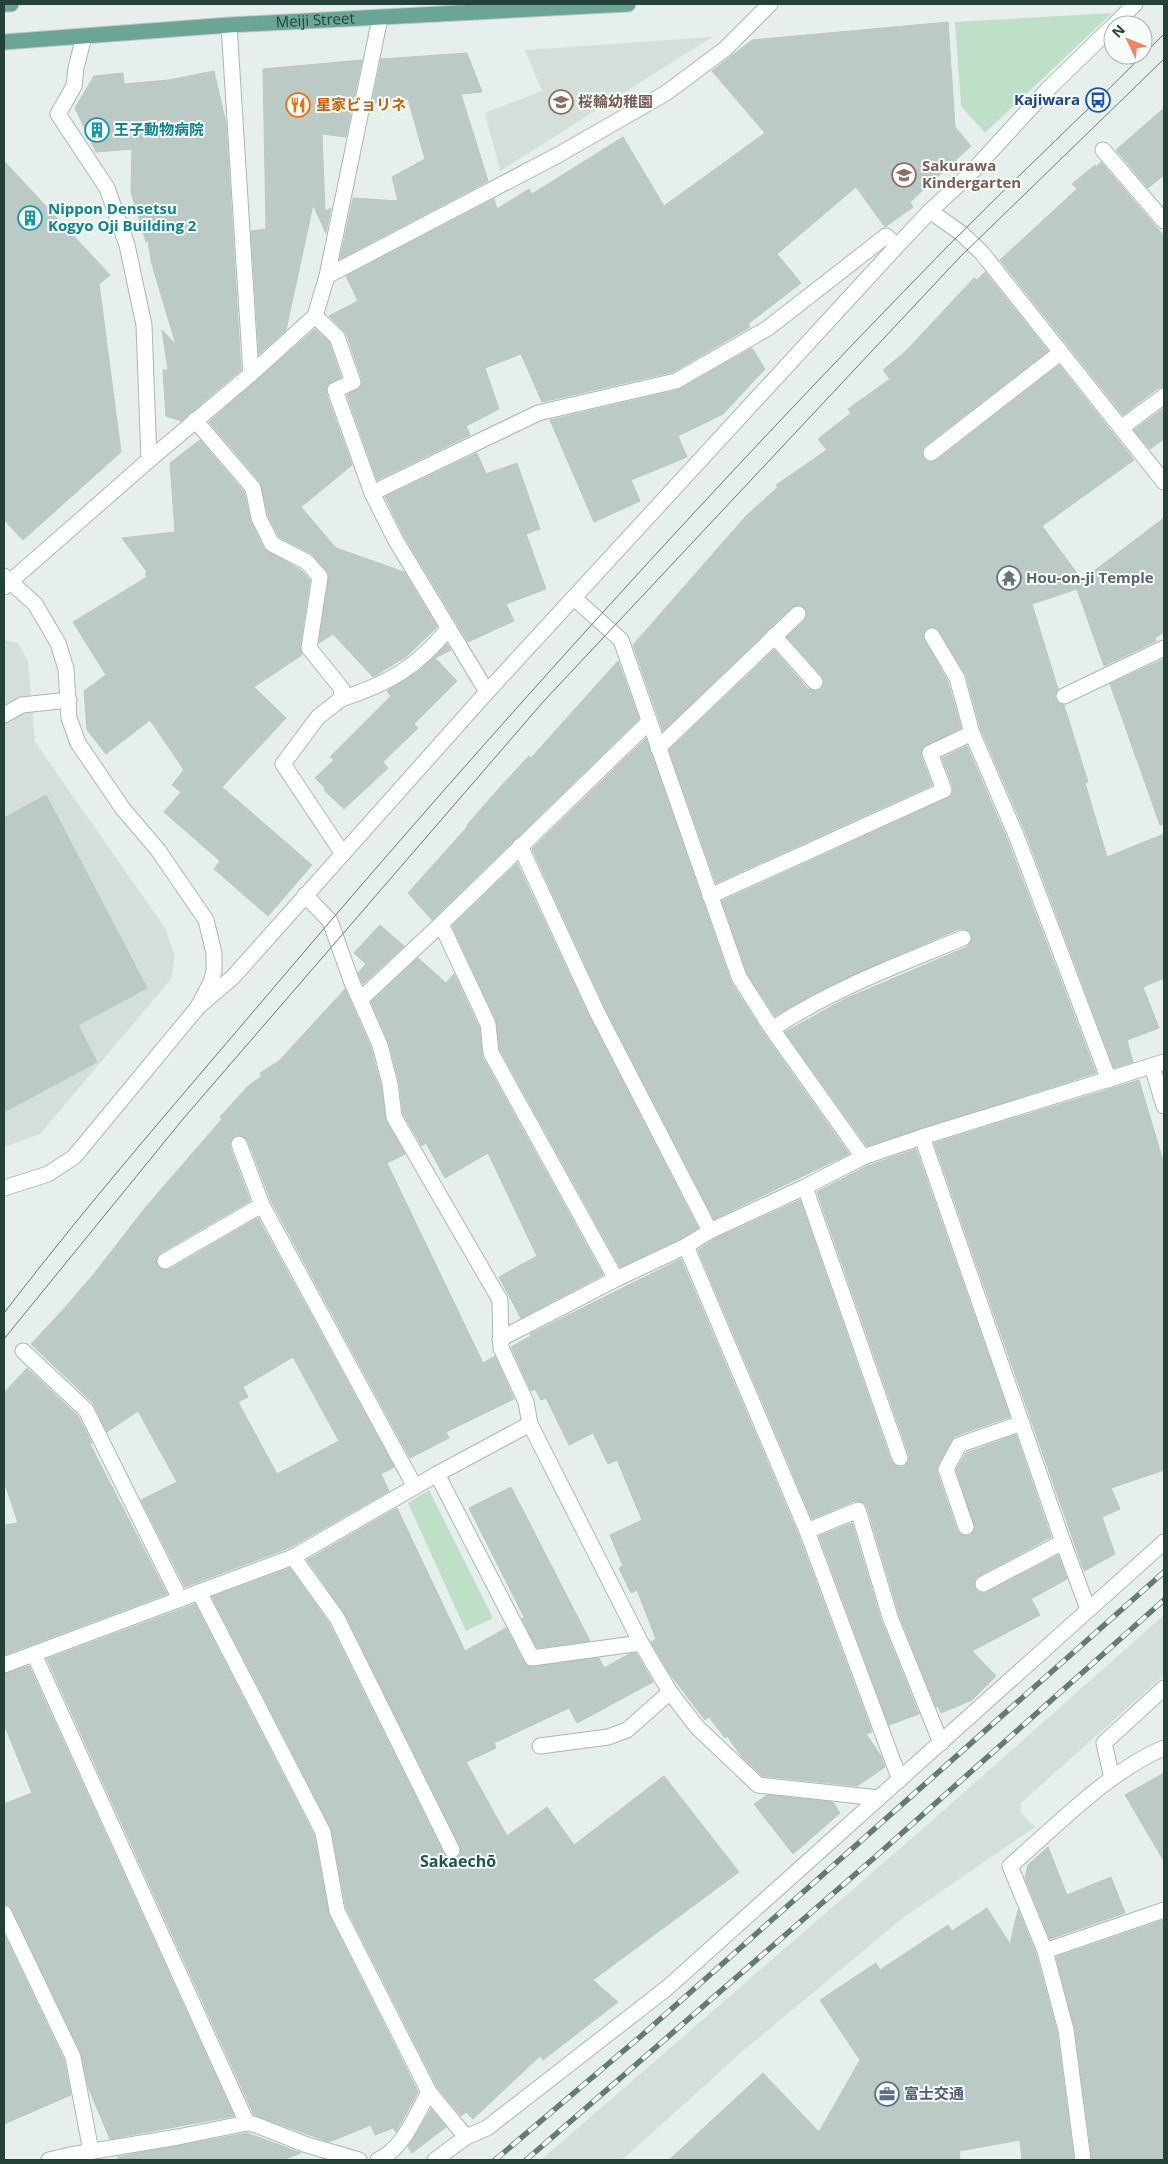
<svg xmlns="http://www.w3.org/2000/svg" width="1168" height="2164" viewBox="0 0 1168 2164" font-family="'Open Sans','Noto Sans JP',sans-serif">
<style>
.built{fill:#d4dfda}
.green{fill:#bfe0c8}
.building{fill:#bbcac4;stroke:#b8c9c2;fill-rule:evenodd}
.lines{fill:none;stroke-linecap:round;stroke-linejoin:round}
.lane-casing{stroke:#a8b8b2;stroke-width:17}
.street-casing{stroke:#a8b8b2;stroke-width:17}
.secondary-casing{stroke:#a4bbb3;stroke-width:17}
.primary-casing{stroke:#c2cac8;stroke-width:17}
.lane{stroke:#fff;stroke-width:15}
.street{stroke:#fff;stroke-width:15}
.secondary{stroke:#fff;stroke-width:15}
.primary{stroke:#6aa596;stroke-width:15}
.tram{stroke:#5f7d75;stroke-width:1}
.rail-casing{stroke:#5f7d75;stroke-width:5.5}
.rail{stroke:#f7fbf9;stroke-width:4;stroke-dasharray:11;stroke-linecap:butt}
.labels{text-anchor:middle;stroke-width:4;stroke-linejoin:round;paint-order:stroke}
.street-label{font-size:15px;fill:#24423a;stroke:#f7fbf9}
.transit-label{font-size:15px;font-weight:bold;fill:#164399;stroke:#f7fbf9;text-anchor:end}
.education-label{font-size:15px;font-weight:bold;fill:#785e54;stroke:#f7fbf9;text-anchor:start}
.food-label{font-size:15px;font-weight:bold;fill:#c56008;stroke:#f7fbf9;text-anchor:start}
.culture-label{font-size:15px;font-weight:bold;fill:#0d838f;stroke:#f7fbf9;text-anchor:start}
.worship-label{font-size:15px;font-weight:bold;fill:#5b616d;stroke:#f7fbf9;text-anchor:start}
.service-label{font-size:15px;font-weight:bold;fill:#4e5e75;stroke:#f7fbf9;text-anchor:start}
.neighbourhood-label{font-size:16px;font-weight:bold;fill:#1f5548;stroke:#f7fbf9}
</style>
<rect width="100%" height="100%" fill="#e6efeb"/>
<g class="built">
<polygon points="712,37 500,171 485,113 542,91 525,50"/>
<polygon points="4,640 18,643 28,661 35,742 165,928 175,956 171,979 40,1134 4,1147"/>
<polygon points="1164,1615 1164,1675 1021,1803 1020,1812 1035,1827 904,1917 744,2050 622,2160 541,2160 934,1819"/>
</g>
<g class="green">
<polygon points="1112,13 985,133 961,106 955,22"/>
<polygon points="429,1490 493,1618 466,1631 408,1503"/>
</g>
<g class="building">
<polygon points="948,22 955,127 971,146 910,202 913,207 885,227 856,187 777,254 801,283 748,324 750,327 673,372 542,402 521,354 485,368 499,409 466,426 470,435 377,480 347,395 360,388 362,379 346,333 329,316 358,301 346,276 494,199 497,209 529,189 532,194 623,137 664,206 765,133 712,71 752,40"/>
<polygon points="467,53 482,92 461,94 488,181 340,259 353,198 398,201 392,177 425,159 408,99 372,103 381,59"/>
<polygon points="362,60 346,137 322,134 325,211 331,208 326,233 313,205 286,330 259,354 251,231 266,229 263,69"/>
<polygon points="214,71 226,123 241,370 181,421 166,416 163,370 168,370 162,330 176,345 151,261 148,240 146,242 131,192 132,149 96,152 75,108 94,76 123,73 124,84 169,80"/>
<polygon points="1164,108 1164,175 1148,188 1116,150"/>
<polygon points="4,161 110,275 99,284 121,452 23,540 4,520"/>
<polygon points="1101,162 1164,236 1164,387 1158,388 1123,415 1000,260 1077,189 1072,184 1095,165 1096,167"/>
<polygon points="985,272 1048,351 925,446 922,450 923,458 928,462 937,460 1059,365 1134,460 1042,526 1082,580 1164,518 1164,632 1155,638 1156,641 1104,666 1077,589 1032,604 1058,689 1055,695 1055,700 1064,705 1088,782 1085,783 1107,857 1164,834 1164,978 1143,987 1159,1028 1127,1040 1133,1062 1114,1068 1025,831 981,730 966,675 937,628 928,628 923,637 948,682 961,728 922,748 921,756 932,785 716,883 669,750 774,650 808,689 816,691 822,689 824,681 822,676 787,637 805,620 807,611 800,605 792,607 663,731 633,645 746,516 778,487 776,485 827,450 818,439 851,413 848,409 890,379 883,370 906,351 974,278 977,280"/>
<polygon points="315,329 329,342 341,377 328,384 326,393 352,465 301,507 336,548 404,572 437,627 407,656 373,677 333,634 319,643 329,574 312,554 279,537 268,515 260,482 209,422"/>
<polygon points="752,348 765,369 723,414 678,436 687,457 631,480 640,501 594,522 550,420 678,390"/>
<polygon points="1164,408 1164,439 1150,449 1134,430"/>
<polygon points="200,440 244,492 251,522 264,549 301,570 310,580 300,647 302,655 254,687 286,718 222,787 312,865 268,916 214,869 220,861 164,812 181,792 172,785 184,770 150,720 106,754 87,730 84,691 106,675 73,622 147,577 145,574 147,572 122,538 175,532 170,463"/>
<polygon points="477,453 486,474 517,463 540,529 526,534 546,589 506,604 514,621 468,642 403,534 385,497"/>
<polygon points="447,644 451,650 435,658 457,681 414,724 418,728 383,762 388,768 344,809 324,790 325,788 315,778 334,760 330,757 391,696 387,691 419,671"/>
<polygon points="1164,659 1164,824 1160,825 1110,684"/>
<polygon points="618,661 639,719 432,920 408,893 468,826 467,825 502,785 529,756 531,758"/>
<polygon points="646,738 731,982 764,1034 849,1154 714,1219 605,1008 532,849"/>
<polygon points="967,746 1007,839 1096,1073 867,1146 785,1032 845,999 967,947 972,940 971,934 965,929 959,929 886,960 813,994 775,1016 747,973 722,901 948,798 952,795 953,787 942,758"/>
<polygon points="46,795 147,988 78,1025 97,1062 4,1112 4,818"/>
<polygon points="517,863 589,1016 698,1228 682,1238 620,1267 500,1050 496,1020 452,926"/>
<polygon points="380,925 404,946 363,984 358,973 366,964 354,953"/>
<polygon points="418,958 446,983 454,974 479,1027 483,1058 603,1275 521,1318 499,1277 537,1256 488,1153 445,1178 426,1143 422,1146 403,1114 399,1082 389,1043 371,1002"/>
<path d="M345 989 371 1048 381 1086 386 1121 405 1154 387 1163 483 1363 495 1356 514 1399 446 1432 449 1438 410 1458 271 1201 248 1141 241 1135H235L230 1142V1147L250 1201 160 1253 157 1257V1265L161 1269H170L258 1218 394 1467 381 1474 389 1491 289 1548 185 1587 141 1500 177 1482 138 1411 107 1432 93 1403 31 1344 61 1312 93 1275 145 1208 222 1119 220 1117 248 1086 262 1076 260 1073 279 1061ZM293 1357 339 1441 277 1474 238 1402 248 1397 243 1387Z"/>
<polygon points="1139,1080 1164,1164 1164,1470 1111,1488 1120,1509 1102,1517 1115,1554 1084,1571 934,1143"/>
<polygon points="916,1149 1010,1417 955,1436 951,1441 938,1465 937,1472 957,1530 960,1534 969,1536 975,1528 956,1470 966,1453 1016,1435 1051,1537 979,1576 975,1579 975,1588 978,1592 987,1592 1058,1555 1067,1579 1031,1599 1040,1615 972,1651 996,1676 972,1700 941,1713 938,1706 936,1707 899,1614 867,1507 864,1503 855,1501 812,1519 698,1250 714,1239 800,1200 891,1461 898,1467 904,1467 909,1460 909,1455 817,1192 867,1166"/>
<polygon points="681,1259 798,1534 872,1732 866,1734 881,1756 885,1767 857,1786 762,1776 742,1757 727,1736 725,1738 709,1717 705,1720 670,1674 651,1642 656,1639 637,1590 631,1593 619,1568 623,1566 610,1535 642,1520 617,1460 608,1464 593,1433 569,1445 546,1398 541,1400 535,1389 531,1391 511,1347 531,1336 530,1334"/>
<polygon points="27,1368 78,1416 92,1443 90,1444 167,1594 4,1655 4,1525 18,1523 4,1481 4,1393"/>
<polygon points="511,1487 590,1641 537,1648 522,1619 524,1617 469,1508"/>
<polygon points="397,1508 465,1651 506,1628 524,1662 528,1666 599,1658 604,1668 629,1654 636,1653 653,1682 577,1723 569,1708 494,1743 496,1748 466,1762 507,1836 547,1807 574,1845 664,1776 739,1872 593,1980 618,2002 543,2060 540,2056 473,2119 466,2112 461,2116 437,2087 346,1908 331,1828 212,1597 290,1568 329,1623 444,1854 447,1858 456,1859 460,1855 460,1846 345,1614 307,1560"/>
<polygon points="852,1523 881,1620 919,1714 889,1725 819,1536"/>
<polygon points="195,1604 314,1835 329,1915 418,2092 396,2132 393,2128 375,2135 371,2125 329,2142 254,2115 47,1659"/>
<polygon points="29,1666 234,2116 110,2139 88,2087 81,2053 12,1909 9,1905 4,1904 4,1804 32,1793 4,1724 4,1674"/>
<polygon points="1164,1773 1164,1861 1125,1795"/>
<polygon points="767,1795 833,1802 840,1813 793,1854 754,1804"/>
<polygon points="1048,1847 1067,1895 1111,1877 1125,1913 1050,1939 1025,1878 1028,1865"/>
<polygon points="987,1908 1010,1944 1018,1910 1036,1954 1057,2032 1074,2160 1022,2160 1020,2140 959,2151 960,2160 669,2160 763,2073 819,2132 860,2060 820,2000 876,1963 880,1970 948,1925 952,1931"/>
<polygon points="1164,1920 1164,2160 1092,2160 1075,2029 1056,1957"/>
<polygon points="4,1934 64,2060 71,2095 4,2124"/>
<polygon points="431,2109 446,2127 412,2153 408,2147"/>
<polygon points="247,2133 301,2153 283,2160 119,2160 117,2157"/>
</g>
<g class="lines">
<g class="lane-casing">
<g id="lane">
<polyline points="229,25 251,374"/>
<polyline points="84,36 76,68 74,86 58,114 107,188 127,245 144,325 149,460"/>
<polyline points="1103,150 1164,221"/>
<polyline points="315,316 337,337 353,382 335,390 372,493 395,539 487,692"/>
<polyline points="195,420 253,488 259,518 272,544 307,562 320,577 309,648 342,689 341,699 318,717 283,764 343,854"/>
<polyline points="1121,428 1164,396"/>
<polyline points="931,453 1060,353"/>
<polyline points="372,493 538,413 676,381 768,328 886,236 897,246"/>
<polyline points="774,636 815,682"/>
<polyline points="932,636 957,678 972,733 1016,835 1109,1080"/>
<polyline points="1064,696 1164,648"/>
<path d="M341 699C388 684 417 667 448 629"/>
<polyline points="4,715 22,705 69,700"/>
<polyline points="658,748 798,614"/>
<polyline points="520,846 597,1012 710,1231"/>
<polyline points="710,896 944,790 930,753 972,733"/>
<polyline points="441,924 488,1024 491,1053 616,1279"/>
<polyline points="361,999 441,924 649,722"/>
<path d="M772 1029C830 990 898 965 963 938"/>
<polyline points="1152,1066 1164,1106"/>
<polyline points="922,1137 1063,1542 1088,1609"/>
<polyline points="239,1144 262,1205 415,1487"/>
<polyline points="805,1187 900,1458"/>
<polyline points="165,1261 262,1205"/>
<polyline points="23,1351 86,1410 180,1599"/>
<polyline points="437,1474 532,1658 641,1643"/>
<polyline points="966,1527 946,1469 959,1445 1022,1423"/>
<polyline points="807,1531 858,1510 890,1617 941,1743"/>
<polyline points="293,1557 337,1618 452,1850"/>
<polyline points="983,1584 1063,1542"/>
<path d="M199 1592 323 1832 337 1911 429 2092C415 2116 404 2148 378 2160"/>
<polyline points="34,1654 247,2123"/>
<polyline points="540,1746 608,1737 627,1730 670,1692"/>
<polyline points="4,1913 73,2057 91,2151"/>
<polyline points="49,2160 70,2155 178,2137 247,2123 256,2125 307,2145 359,2160"/>
</g>
</g>
<g class="street-casing">
<g id="street">
<polyline points="1114,25 1135,4"/>
<polyline points="930,211 961,233 982,253 1164,482"/>
<polyline points="327,276 558,155 666,93 725,49 770,4"/>
<polyline points="4,587 149,460 251,374 315,316 327,276 380,18"/>
<polyline points="574,598 621,640 739,977 772,1029 863,1157"/>
<polyline points="305,895 330,921 351,980 380,1045 390,1084 394,1117 500,1300 501,1348 526,1402 530,1424 641,1643 670,1692 697,1727 758,1785 879,1798"/>
<polyline points="199,1006 233,977 487,692 897,246 930,211 970,174 1047,90 1113,26"/>
<polyline points="686,1246 807,1531 900,1780"/>
<polyline points="500,1339 616,1279 686,1246 710,1231 805,1187 863,1157 922,1137 1164,1062"/>
<polyline points="4,1665 293,1557 437,1474 530,1424"/>
<polyline points="1112,1778 1104,1743 1164,1688"/>
<polyline points="1045,1951 1164,1910"/>
<polyline points="429,2092 466,2137"/>
<polyline points="435,2160 466,2137 487,2128 667,1988 1164,1542"/>
<path d="M1083 2160 1066 2030 1045 1951 1010 1866C1055 1827 1110 1770 1164 1748"/>
</g>
</g>
<g class="secondary-casing">
<polyline id="secondary" points="4,576 35,604 58,643 66,669 69,718 78,743 123,809 158,850 206,920 214,953 214,971 211,982 198,1007 74,1157 48,1174 4,1188"/>
</g>
<g class="primary-casing">
<g id="primary">
<polyline points="4,4 11,4"/>
<path id="s1" d="M4 42 229 25 628 4"/>
</g>
</g>
<use href="#lane" class="lane"/>
<use href="#street" class="street"/>
<use href="#secondary" class="secondary"/>
<use href="#primary" class="primary"/>
<g class="tram">
<path d="M4 1313C92 1198 188 1089 281 979 495 727 716 483 947 247 1018 175 1093 106 1164 34"/>
<polyline points="4,1339 183,1119 543,702 960,257 1164,59"/>
</g>
<g class="rail-casing">
<g id="rail">
<polyline points="495,2160 641,2036 1164,1572"/>
<polyline points="526,2160 874,1858 1164,1600"/>
</g>
</g>
<use href="#rail" class="rail"/>
</g>
<defs>
<g id="bus-ring" transform="scale(1.25)"><circle r="9.5" fill="#f7fbf9" stroke="#1a4fb4" stroke-width="1.5"/><path d="M-5-6H5V4H4V6H2V4H-2V6H-4V4H-5ZM-3.5-4V0h7V-4ZM-3.5 1.2v1.5H-2V1.2ZM2 1.2v1.5H3.5V1.2Z" fill="#1a4fb4"/></g>
<g id="school-ring" transform="scale(1.25)"><circle r="9.5" fill="#f7fbf9" stroke="#8d6e63" stroke-width="1.5"/><path d="M0-5L7-2L0 1L-7-2ZM-4 1L0 2.5L4 1V4Q0 6-4 4Z" fill="#8d6e63"/></g>
<g id="restaurant-ring" transform="scale(1.25)"><circle r="9.5" fill="#f7fbf9" stroke="#e8710a" stroke-width="1.5"/><path d="M-5-6h1v4h1v-4h1v4h1v-4h1v5L-1.5 .5V6h-2V.5L-5-1ZM5-6V6H3V1.5H1.5Q1.5-4 5-6Z" fill="#e8710a"/></g>
<g id="building-ring" transform="scale(1.25)"><circle r="9.5" fill="#f7fbf9" stroke="#0f9aa8" stroke-width="1.5"/><path d="M-4-6H4V6H1V3H-1V6H-4ZM-2.5-4.3h1.7v1.8h-1.7ZM.8-4.3h1.7v1.8H.8ZM-2.5-1h1.7V.8h-1.7ZM.8-1h1.7V.8H.8Z" fill="#0f9aa8"/></g>
<g id="temple-ring" transform="scale(1.25)"><circle r="9.5" fill="#f7fbf9" stroke="#6b7280" stroke-width="1.5"/><path d="M0-6L5-2H3V0L6.5 2.5H4V6H1.5V3h-3V6H-4V2.5H-6.5L-3 0V-2H-5Z" fill="#6b7280"/></g>
<g id="office-ring" transform="scale(1.25)"><circle r="9.5" fill="#f7fbf9" stroke="#5c6f8a" stroke-width="1.5"/><path d="M-6-3h4V-5.5h4V-3h4V5H-6ZM-1-4.5V-3h2v-1.5ZM-6 0V1H6V0Z" fill="#5c6f8a"/></g>
</defs>
<g fill-rule="evenodd">
<use href="#bus-ring" x="1098" y="100"/>
<use href="#school-ring" x="561" y="102"/>
<use href="#restaurant-ring" x="298" y="105"/>
<use href="#building-ring" x="97" y="130"/>
<use href="#school-ring" x="904" y="175"/>
<use href="#building-ring" x="30" y="218"/>
<use href="#temple-ring" x="1009" y="578"/>
<use href="#office-ring" x="887" y="2094"/>
</g>
<g class="labels">
<g class="street-label">
<text dy="5" stroke="none"><textPath href="#s1" startOffset="312">Meiji Street</textPath></text>
</g>
<g class="transit-label">
<text x="1080" y="105">Kajiwara</text>
</g>
<g class="education-label">
<text x="578" y="107">桜輪幼稚園</text>
<text x="922" y="171">Sakurawa<tspan x="922" dy="17">Kindergarten</tspan></text>
</g>
<g class="food-label">
<text x="316" y="110">星家ビョリネ</text>
</g>
<g class="culture-label">
<text x="114" y="135">王子動物病院</text>
<text x="48" y="214">Nippon Densetsu<tspan x="48" dy="17">Kogyo Oji Building 2</tspan></text>
</g>
<g class="worship-label">
<text x="1026" y="583">Hou-on-ji Temple</text>
</g>
<g class="service-label">
<text x="904" y="2099">富士交通</text>
</g>
<g class="neighbourhood-label">
<text x="458" y="1867">Sakaechō</text>
</g>
</g>
<rect width="1168" height="2164" fill="none" stroke="#24423a" stroke-width="10"/>
<g transform="translate(1128 40) rotate(313)"><circle r="24" fill="#f7fbf9" stroke="#a3b1ad"/>
<path d="M0-4L9 19L0 12L-9 19Z" fill="#f4845f"/>
<text y="-8" font-size="14" font-weight="bold" text-anchor="middle" fill="#24423a">N</text>
</g>
</svg>
